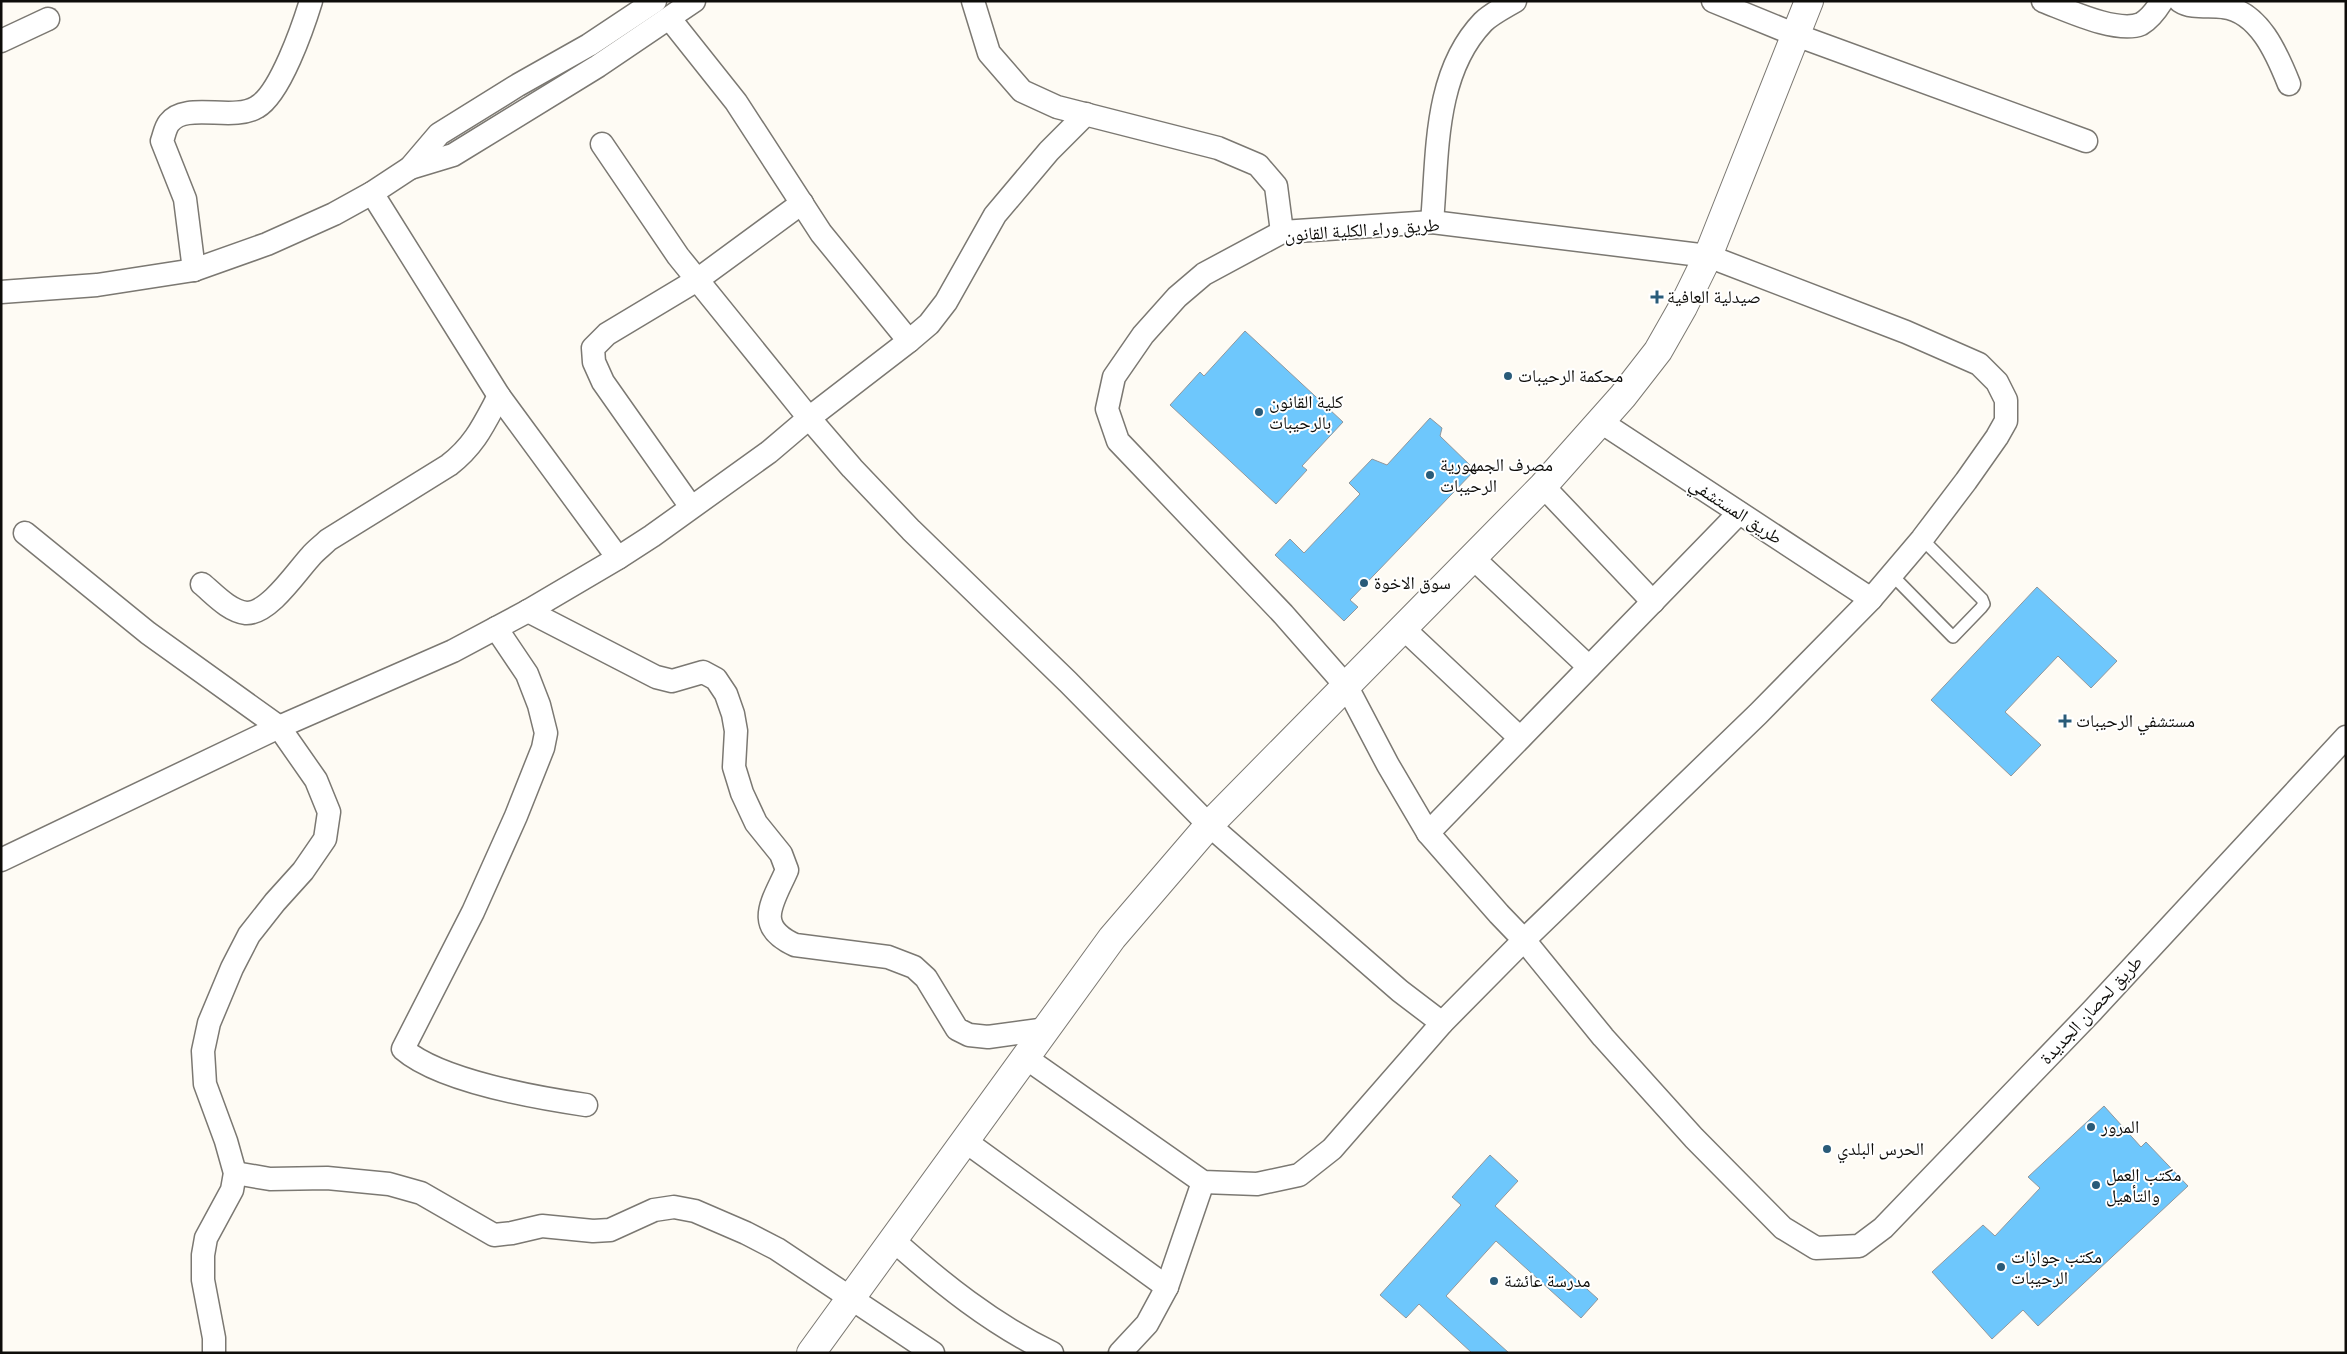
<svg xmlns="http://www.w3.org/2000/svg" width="2347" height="1354" viewBox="0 0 2347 1354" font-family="'Archivo Narrow','Noto Naskh Arabic',sans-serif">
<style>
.building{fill:#6ec7fc;stroke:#91979c}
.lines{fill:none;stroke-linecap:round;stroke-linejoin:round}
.lane-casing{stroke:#7b7872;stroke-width:14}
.street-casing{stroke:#7b7872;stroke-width:25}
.secondary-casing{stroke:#7b7872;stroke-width:30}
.lane{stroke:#fff;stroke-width:11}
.street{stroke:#fff;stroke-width:22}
.secondary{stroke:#fff;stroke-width:28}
.poi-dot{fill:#295b79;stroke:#fff;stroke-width:2}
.labels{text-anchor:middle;stroke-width:4;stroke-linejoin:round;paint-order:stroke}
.street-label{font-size:18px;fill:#0e0d0a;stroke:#fff}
.poi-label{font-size:18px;fill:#0e0d0a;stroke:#fff;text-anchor:start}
</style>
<rect width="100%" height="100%" fill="#fefbf4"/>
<g class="building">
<polygon points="1245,331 1343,422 1302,466 1307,470 1276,504 1170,405 1200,372 1204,376"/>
<polygon points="1430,418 1442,428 1440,436 1475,470 1350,600 1358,607 1344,621 1275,555 1290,539 1304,553 1360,494 1349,483 1372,459 1387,465"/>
<polygon points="2037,587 2117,661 2091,688 2058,656 2005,712 2041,745 2011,776 1931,700"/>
<polygon points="2104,1106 2141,1147 2146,1142 2188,1186 2038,1326 2023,1310 1992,1339 1932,1272 1983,1225 1995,1236 2040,1188 2028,1177"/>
<polygon points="1490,1155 1518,1181 1495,1206 1598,1299 1581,1318 1496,1241 1446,1296 1509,1353 1472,1353 1419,1304 1406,1318 1380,1295 1461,1205 1452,1197"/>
</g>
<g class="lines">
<g class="lane-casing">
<polyline id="lane" points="1891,574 1953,637 1981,608 1984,604 1982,599 1922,539"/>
</g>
<g class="street-casing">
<g id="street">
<polyline points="973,1 989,53 1022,91 1057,107 1218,148 1258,165 1276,186 1282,232"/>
<polyline points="1713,1 1796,35 2086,141"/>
<path d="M2043 1C2067 10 2117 34 2141 24 2150 19 2157 9 2162 1"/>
<path d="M2180 1C2192 9 2209 5 2223 7 2259 11 2277 54 2289 84"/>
<polyline points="1,41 48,19"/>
<polyline points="602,144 678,256 809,418 852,468 911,530 1068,682 1209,825 1400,991 1442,1023"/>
<polyline points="410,168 453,155 598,66 694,1"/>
<polyline points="372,193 499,396 618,558"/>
<path d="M1432 222C1438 156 1433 74 1483 22 1491 14 1505 7 1515 1"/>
<path d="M194 270 185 199 162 141C164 136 165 128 169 123 185 101 233 122 257 107 280 94 303 27 311 1"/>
<polyline points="1,292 97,285 194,270 267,244 334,214 372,193 410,168 439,134 518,85 589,45 655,1"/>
<polyline points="909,341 929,324 946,302 995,215 1049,151 1086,114"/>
<polyline points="1601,422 1871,599"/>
<polyline points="1543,486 1653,602"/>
<polyline points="691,507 603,382 594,362 593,348 607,334 697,280 802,203"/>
<polyline points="25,533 148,633 279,727 316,780 329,812 325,839 303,871 275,902 249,935 232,968 209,1023 203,1051 205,1084 226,1141 235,1173 232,1190 206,1238 203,1255 203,1280 214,1338 214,1353"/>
<polyline points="1473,558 1589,667"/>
<path d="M202 584C214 594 229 611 246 613 269 614 297 571 311 556 316 550 322 546 328 540L449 465C475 445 484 424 499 396"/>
<path d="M528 611 656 677 672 681 703 672 716 679 726 694 733 714 736 731 734 767 742 793 756 823 781 854 787 870C773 902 753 926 795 945L888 957 914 967 926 978 957 1029 969 1035 988 1037 1047 1029"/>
<path d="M496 628 527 674 539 705 546 733 543 748 516 816 473 912 403 1049C440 1081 538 1098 586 1105"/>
<polyline points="1404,629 1520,738"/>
<polyline points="1428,833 1739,513"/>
<polyline points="1,860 279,727 453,651 528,611 618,558 652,536 769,452 809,418 909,341 821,233 736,102 670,19"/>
<polyline points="1026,1058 1203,1182 1257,1184 1299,1175 1332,1149 1442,1023 1524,940 1758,714 1871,599 1922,539 1966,481 1997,437 2006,421 2006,400 1997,382 1979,364 1906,332 1708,256 1432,222 1282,232 1204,274 1177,297 1143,335 1114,377 1107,409 1118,441 1283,614 1347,687 1388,765 1428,833 1499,914 1524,940 1603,1037 1694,1138 1783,1228 1816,1248 1859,1246 1883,1228 2092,1011 2346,737"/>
<polyline points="965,1141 1167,1287"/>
<polyline points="235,1173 270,1179 327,1178 389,1184 421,1193 494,1235 512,1233 542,1226 593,1231 610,1230 654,1210 674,1207 695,1211 746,1233 777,1249 933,1353"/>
<path d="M892 1239C941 1283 992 1324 1052 1353"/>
<polyline points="1120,1353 1147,1324 1167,1287 1203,1182"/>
</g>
</g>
<g class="secondary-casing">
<polyline id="secondary" points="811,1353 1112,938 1209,825 1543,486 1623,396 1658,351 1683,307 1708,256 1809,1"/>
</g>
<use href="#lane" class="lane"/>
<use href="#street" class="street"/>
<use href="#secondary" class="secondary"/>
</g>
<g class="poi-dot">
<path d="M1654.5 289.5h5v5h5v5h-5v5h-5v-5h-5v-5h5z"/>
<circle cx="1508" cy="376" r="5"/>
<circle cx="1259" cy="412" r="5"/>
<circle cx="1430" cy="475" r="5"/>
<circle cx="1364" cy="583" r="5"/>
<path d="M2062.5 713.5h5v5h5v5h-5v5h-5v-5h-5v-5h5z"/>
<circle cx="2091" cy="1127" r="5"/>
<circle cx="1827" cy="1149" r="5"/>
<circle cx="2096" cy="1185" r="5"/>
<circle cx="2001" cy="1267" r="5"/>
<circle cx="1494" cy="1281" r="5"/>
</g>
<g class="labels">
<g class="street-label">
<text transform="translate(1362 230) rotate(-4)" y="6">طريق وراء الكلية القانون</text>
<text transform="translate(1736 511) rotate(33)" y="6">طريق المستشفي</text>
<text transform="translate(2091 1010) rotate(-47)" y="6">طريق لحصان الجديدة</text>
</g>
<g class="poi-label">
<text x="1667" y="303">صيدلية العافية</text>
<text x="1518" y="382">محكمة الرحيبات</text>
<text x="1269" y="408">كلية القانون<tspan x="1269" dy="21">بالرحيبات</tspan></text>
<text x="1440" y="471">مصرف الجمهورية<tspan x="1440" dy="21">الرحيبات</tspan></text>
<text x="1374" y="589">سوق الاخوة</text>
<text x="2076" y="727">مستشفي الرحيبات</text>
<text x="2101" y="1133">المرور</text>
<text x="1837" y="1155">الحرس البلدي</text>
<text x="2106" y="1181">مكتب العمل<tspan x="2106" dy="21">والتأهيل</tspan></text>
<text x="2011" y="1263">مكتب جوازات<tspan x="2011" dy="21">الرحيبات</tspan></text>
<text x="1504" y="1287">مدرسة عائشة</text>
</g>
</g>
<rect width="2347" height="1354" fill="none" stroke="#0e0d0a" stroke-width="5"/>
</svg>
